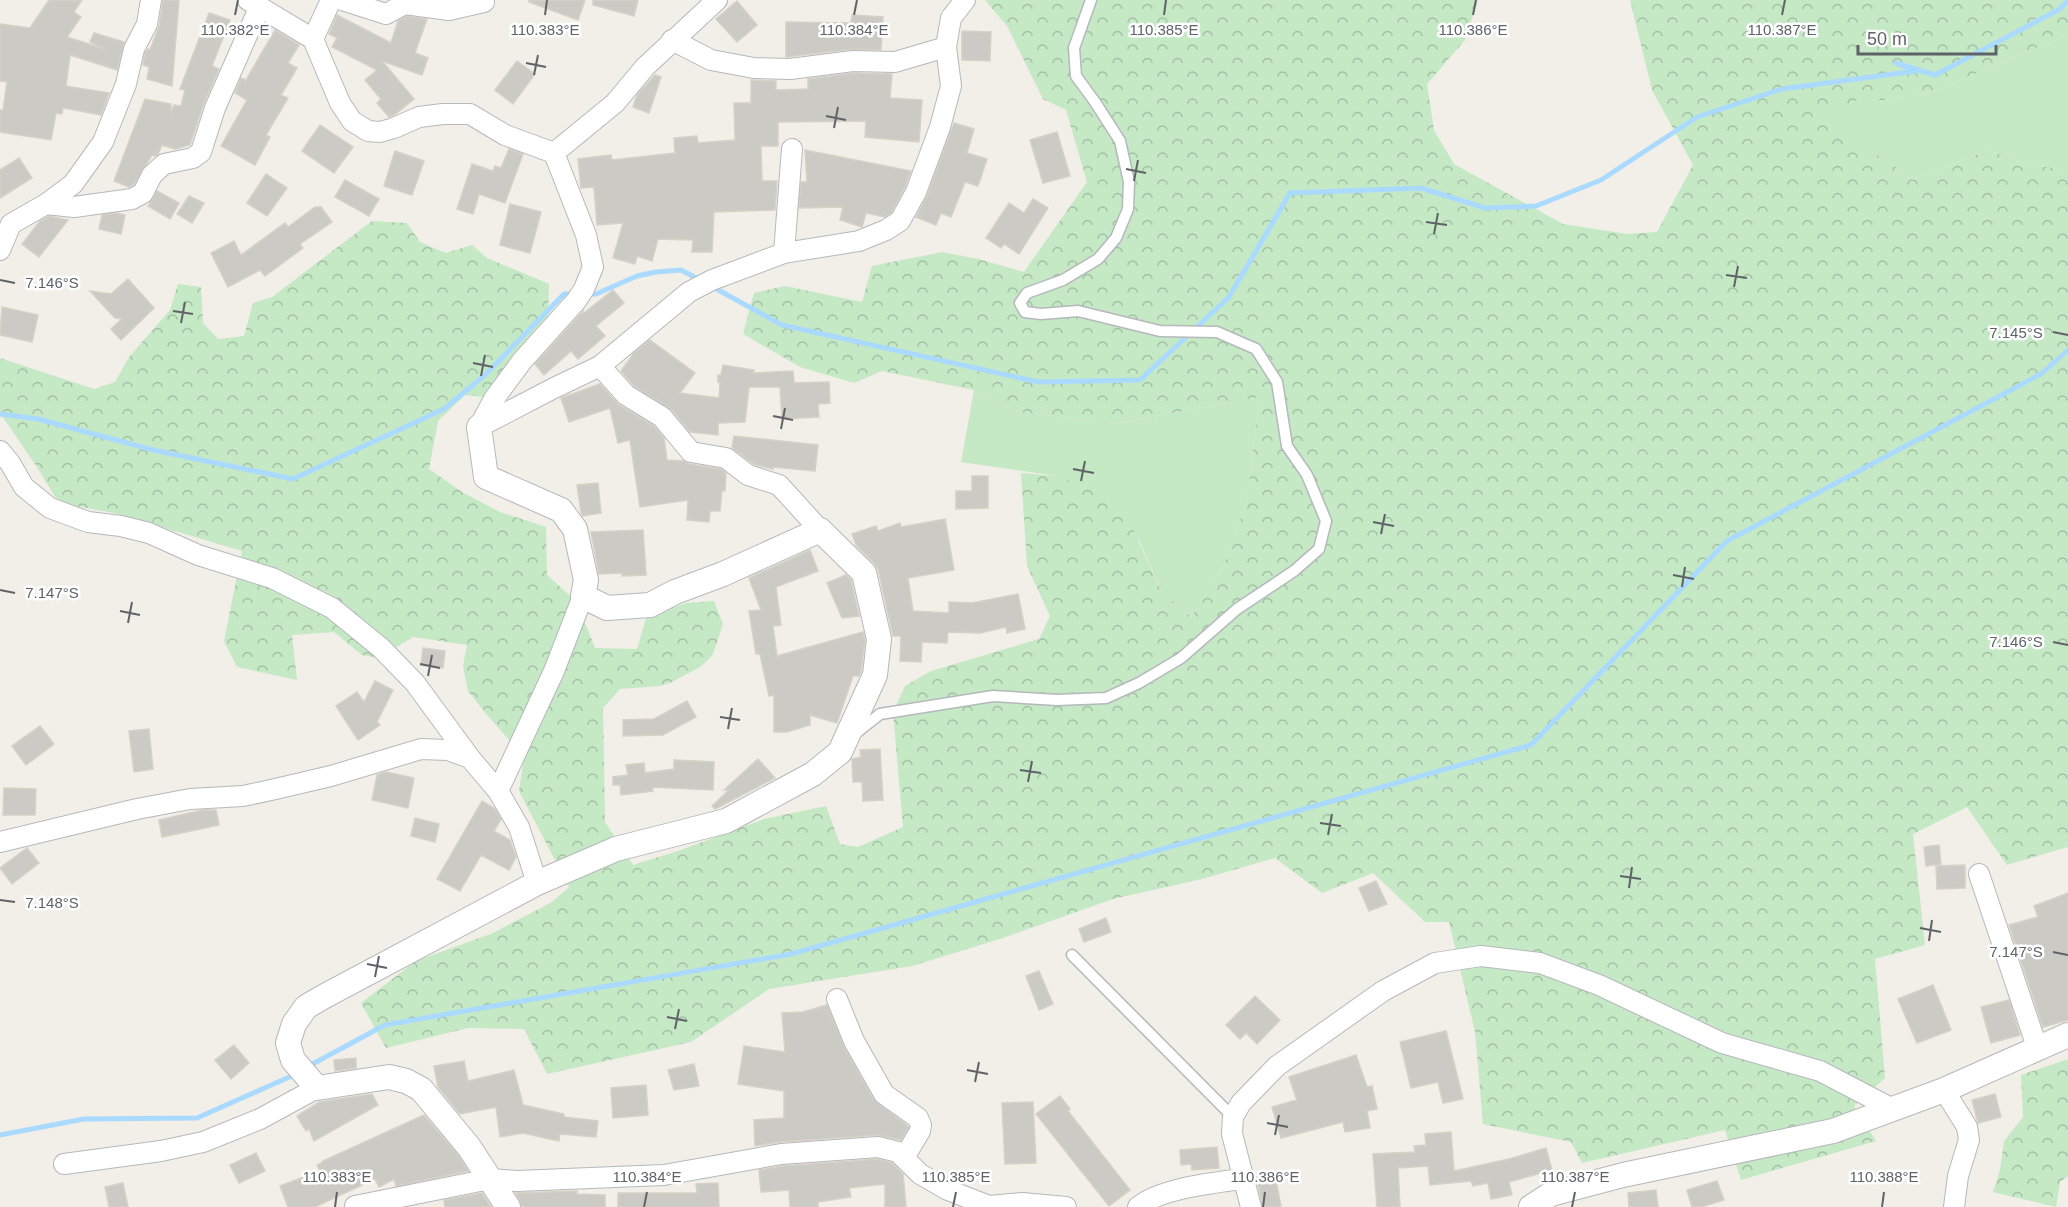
<svg xmlns="http://www.w3.org/2000/svg" width="2068" height="1207" viewBox="0 0 2068 1207" font-family="Arial,sans-serif">
<style>
.grass{fill:#c5e8c5}
.forest{fill:url(#forest-crowns)}
.lines{fill:none;stroke-linecap:round;stroke-linejoin:round}
.stream{stroke:#aadaff;stroke-width:5}
.building{fill:#cccac5;stroke:#d6d1c6;stroke-width:1.5}
.service-casing{stroke:#b5b8bc;stroke-width:13}
.minor-casing{stroke:#b5b8bc;stroke-width:22}
.tertiary-casing{stroke:#b5b8bc;stroke-width:26}
.service{stroke:#fff;stroke-width:10}
.minor{stroke:#fff;stroke-width:20}
.tertiary{stroke:#fff;stroke-width:24}
.ticks{fill:none;stroke:#5f6368;stroke-width:2}
.ticks-label{font-size:15px;text-anchor:middle;fill:#5f6368;stroke:#fff;stroke-width:5;stroke-linejoin:round;paint-order:stroke}
</style>
<defs>
<pattern id="forest-crowns" width="20" height="18" patternUnits="userSpaceOnUse" patternTransform="scale(1.5)"><rect width="20" height="18" fill="#c5e8c5"/><path d="M2 6a3 3 0 1 1 6 0M12 15a3 3 0 1 1 6 0" fill="none" stroke="#a3c0a4"/></pattern>
</defs>
<rect width="100%" height="100%" fill="#f1efe8"/>
<g class="grass">
<polygon points="2068,35 2068,171 2023,163 1988,150 1913,180 1893,165 1818,117 1858,100 1883,100 1929,93"/>
<polygon points="974,390 1019,412 1115,424 1260,397 1246,504 1223,567 1191,617 1162,592 1139,540 1057,476 961,462"/>
</g>
<g class="forest">
<polygon points="985,0 1478,0 1465,40 1427,84 1434,130 1454,164 1563,224 1627,234 1657,232 1693,165 1652,90 1630,0 2068,0 2068,35 1929,93 1883,100 1858,100 1819,117 1893,165 1913,180 1988,150 2023,163 2068,171 2068,847 2007,865 1967,807 1913,834 1925,945 1875,959 1885,1078 1854,1106 1876,1141 1741,1180 1725,1130 1582,1163 1571,1142 1483,1124 1475,1032 1449,922 1425,922 1373,873 1322,893 1275,858 1202,879 1113,899 1000,939 912,966 769,989 691,1042 547,1074 524,1029 468,1028 386,1048 361,1003 416,961 493,933 552,902 569,887 519,791 524,757 488,716 468,691 463,666 467,645 413,637 379,658 362,655 334,632 292,635 297,680 237,667 224,641 242,551 114,513 59,503 35,464 0,413 0,358 94,389 115,382 129,357 170,310 178,284 201,287 203,323 218,339 244,336 253,303 272,297 372,221 407,223 420,242 446,253 472,245 487,258 549,284 548,320 484,397 465,395 438,421 429,469 462,492 500,512 546,527 547,575 577,602 595,648 637,649 647,615 687,603 714,601 723,624 713,654 707,661 700,667 670,683 660,686 620,689 603,708 605,822 633,865 681,850 764,819 826,806 840,844 858,847 903,827 893,712 905,686 931,671 1039,639 1050,616 1027,566 1021,473 1057,476 1103,494 1125,512 1162,592 1191,617 1223,567 1246,504 1260,397 1115,424 1019,412 974,390 882,371 854,383 800,367 743,334 754,293 785,286 862,302 872,266 942,252 978,259 1024,272 1087,182 1066,110 1043,99 1007,26"/>
<polygon points="2068,1059 2068,1176 2060,1182 2056,1207 1993,1192 2000,1170 2004,1141 2023,1117 2021,1075"/>
</g>
<g class="lines">
<g class="stream">
<polyline points="711,286 782,325 1038,382 1140,380 1229,297 1290,193 1421,188 1485,208 1536,206 1601,180 1697,117 1782,89 1916,71 1896,63 1935,75 2060,9 2068,0"/>
<polyline points="587,294 596,294 637,276 656,272 681,270 700,280"/>
<polyline points="0,414 38,419 153,450 293,479 444,409 486,374 564,294 575,294"/>
<polyline points="307,1067 385,1025 791,954 1531,745 1727,541 2041,374 2068,350"/>
<polyline points="0,1135 84,1119 197,1118 296,1074"/>
</g>
</g>
<g class="building">
<polygon points="49,0 82,0 74,12 81,17 67,37 105,49 90,42 94,33 124,42 117,70 70,55 66,86 109,93 101,115 63,108 62,114 56,113 51,140 0,132 0,110 3,110 7,82 0,81 0,24 30,28"/>
<polygon points="163,0 179,0 172,86 147,79 149,67 143,65 145,53 148,49 150,50 159,26"/>
<polygon points="529,0 585,0 578,20 529,2"/>
<polygon points="593,0 638,0 634,16 593,5"/>
<polygon points="737,1 757,25 737,42 716,19"/>
<polygon points="209,13 230,20 212,66 219,69 204,103 190,145 175,149 162,145 158,154 155,156 152,155 134,184 129,187 114,181 145,99 171,104 171,113 174,105 181,106 185,90 180,89"/>
<polygon points="337,15 391,43 398,21 407,16 427,19 415,53 428,58 422,75 382,61 414,99 394,115 389,117 377,103 381,99 365,80 377,70 332,47 337,38 329,34"/>
<polygon points="852,15 883,17 881,50 852,49 786,57 786,22 851,23"/>
<polygon points="275,30 299,45 288,63 297,68 281,95 288,98 266,135 270,137 255,165 221,146 247,100 235,93 241,78 246,80"/>
<polygon points="962,31 991,32 990,61 962,60"/>
<polygon points="517,61 535,74 513,104 495,90"/>
<polygon points="854,73 892,74 890,98 922,100 919,142 865,137 866,121 778,122 778,146 761,146 762,181 777,181 775,210 714,212 712,252 692,252 693,240 658,239 652,261 637,256 635,264 613,258 623,223 597,225 594,187 581,188 578,159 611,155 612,160 675,153 674,138 697,136 698,143 735,140 734,103 751,103 751,80 776,81 776,90 808,89 808,79"/>
<polygon points="655,75 661,77 649,113 633,107 637,95"/>
<polygon points="954,123 974,129 967,153 987,159 978,186 965,182 951,217 941,213 936,225 916,217 927,196"/>
<polygon points="320,125 353,147 334,173 302,151"/>
<polygon points="1057,132 1070,176 1043,183 1030,140"/>
<polygon points="509,149 523,154 505,203 479,194 473,214 457,209 472,164 493,171 495,166 501,168"/>
<polygon points="805,150 911,171 905,187 891,213 885,217 866,213 862,227 840,220 843,207 799,208 801,182 807,182"/>
<polygon points="395,151 424,161 412,195 384,186"/>
<polygon points="19,158 32,178 0,198 0,170"/>
<polygon points="266,174 287,188 267,216 247,203"/>
<polygon points="345,180 379,199 369,216 335,197"/>
<polygon points="157,191 179,203 170,219 148,206"/>
<polygon points="189,196 204,203 192,223 177,214"/>
<polygon points="1033,199 1048,208 1019,254 1004,244 1001,248 986,238 1009,203 1024,213"/>
<polygon points="510,204 541,212 530,253 500,245"/>
<polygon points="315,207 321,207 332,222 300,244 303,248 265,276 260,270 228,287 211,253 234,241 241,255 285,223 288,227"/>
<polygon points="116,213 125,215 121,234 99,229 102,215"/>
<polygon points="49,216 68,220 39,257 22,244 40,221"/>
<polygon points="128,279 154,308 121,340 111,329 122,319 115,318 90,291 111,294"/>
<polygon points="613,290 624,303 596,326 605,336 578,359 571,351 544,375 535,364 583,311 584,313"/>
<polygon points="2,307 38,315 32,342 0,335"/>
<polygon points="650,340 695,373 680,393 719,398 720,383 718,382 718,375 721,375 723,365 754,370 753,373 793,371 794,383 829,382 830,403 818,404 819,417 782,419 780,387 749,387 745,422 718,423 718,435 690,432 671,409 634,386 621,371 634,353"/>
<polygon points="600,384 619,405 654,426 664,438 667,460 683,461 689,464 721,469 726,473 725,491 722,490 720,511 710,511 709,522 687,520 688,500 640,507 630,440 618,443 610,408 569,422 561,398"/>
<polygon points="734,436 818,445 815,471 773,467 773,469 754,464 732,448"/>
<polygon points="972,476 988,476 988,508 956,509 956,491 972,491"/>
<polygon points="598,483 601,513 583,516 581,513 577,485"/>
<polygon points="945,519 954,570 908,578 913,611 949,613 949,602 972,603 1018,594 1025,629 1007,633 1006,627 980,633 948,632 947,643 922,642 921,662 900,661 901,636 893,636 878,569 874,563 856,545 852,534 876,526 878,531 900,523 901,527"/>
<polygon points="643,530 646,575 622,576 622,573 599,574 591,532"/>
<polygon points="810,550 818,571 776,587 781,625 773,626 777,656 863,632 865,640 861,671 859,676 853,676 837,723 810,715 810,725 787,732 774,732 774,695 769,696 760,654 756,654 749,611 761,610 749,578"/>
<polygon points="846,575 851,580 859,616 842,618 827,583"/>
<polygon points="423,648 445,651 443,668 421,665"/>
<polygon points="375,681 393,690 377,722 380,725 358,740 336,706 357,692 364,702"/>
<polygon points="687,701 696,717 663,735 623,736 623,720 654,719"/>
<polygon points="40,726 54,744 26,765 12,746"/>
<polygon points="149,729 153,769 134,772 129,731"/>
<polygon points="880,749 883,800 863,801 862,782 853,782 852,759 861,757 860,750"/>
<polygon points="758,759 775,778 715,809 712,806 729,790 724,790"/>
<polygon points="674,760 714,762 713,790 652,787 653,791 621,795 620,785 613,785 613,777 628,775 626,765 644,763 645,773 674,769"/>
<polygon points="386,772 414,778 408,808 372,800 377,775"/>
<polygon points="4,788 36,789 35,815 3,815"/>
<polygon points="482,801 494,808 501,819 494,831 510,840 516,857 509,870 481,855 460,891 437,879"/>
<polygon points="202,810 216,810 219,825 162,837 159,820"/>
<polygon points="415,818 439,824 435,842 411,836"/>
<polygon points="1939,845 1941,864 1926,866 1924,847"/>
<polygon points="27,848 39,863 12,884 0,868"/>
<polygon points="1965,865 1965,888 1937,889 1936,866"/>
<polygon points="1376,881 1387,904 1369,911 1359,888"/>
<polygon points="2068,893 2068,1020 2043,1027 2009,925 2038,917 2034,906"/>
<polygon points="1106,918 1111,932 1084,942 1079,929"/>
<polygon points="1039,971 1053,1004 1039,1010 1026,976"/>
<polygon points="1933,985 1951,1030 1917,1043 1898,999"/>
<polygon points="1255,996 1280,1020 1257,1044 1246,1033 1240,1039 1226,1025"/>
<polygon points="2009,1000 2020,1035 1991,1043 1981,1007"/>
<polygon points="827,1005 844,1047 874,1100 909,1127 901,1140 877,1135 780,1142 755,1146 754,1120 784,1118 784,1091 738,1084 744,1046 785,1052 782,1013 803,1012"/>
<polygon points="1446,1031 1463,1099 1443,1103 1438,1082 1411,1088 1400,1042"/>
<polygon points="234,1045 249,1063 231,1079 215,1060"/>
<polygon points="1356,1055 1367,1087 1372,1086 1377,1109 1367,1111 1370,1128 1345,1132 1343,1122 1281,1138 1272,1107 1297,1100 1289,1077"/>
<polygon points="356,1058 356,1068 335,1071 334,1060"/>
<polygon points="464,1061 468,1081 514,1070 523,1105 564,1114 564,1117 598,1121 596,1137 560,1134 559,1141 523,1133 500,1137 496,1107 460,1114 438,1087 434,1066"/>
<polygon points="694,1064 699,1086 674,1090 668,1070"/>
<polygon points="646,1085 648,1115 613,1118 611,1088"/>
<polygon points="372,1094 378,1105 314,1141 309,1129 306,1131 297,1116 319,1102"/>
<polygon points="1995,1094 2001,1117 1978,1123 1972,1100"/>
<polygon points="1060,1096 1070,1109 1068,1111 1130,1190 1109,1206 1036,1114"/>
<polygon points="1033,1102 1036,1163 1005,1164 1002,1103"/>
<polygon points="424,1115 458,1155 468,1171 396,1186 394,1179 379,1187 375,1179 315,1207 288,1207 280,1186 320,1171 317,1165 323,1162 323,1161"/>
<polygon points="1451,1132 1454,1171 1509,1159 1546,1148 1552,1170 1509,1182 1512,1195 1491,1199 1488,1183 1473,1186 1471,1181 1430,1185 1428,1166 1398,1168 1400,1207 1377,1207 1373,1154 1415,1152 1414,1146 1426,1145 1425,1134"/>
<polygon points="1217,1147 1219,1168 1192,1170 1191,1164 1181,1165 1180,1150"/>
<polygon points="256,1153 265,1171 239,1183 230,1165"/>
<polygon points="877,1159 892,1163 903,1174 906,1207 885,1207 885,1184 849,1188 851,1197 818,1202 818,1207 790,1207 789,1190 761,1192 759,1170 782,1166"/>
<polygon points="1275,1174 1281,1207 1263,1207 1256,1177"/>
<polygon points="1717,1181 1724,1200 1701,1207 1692,1207 1687,1190"/>
<polygon points="123,1183 128,1207 109,1207 105,1187"/>
<polygon points="718,1183 719,1207 618,1207 618,1193 697,1193 696,1184"/>
<polygon points="1656,1190 1658,1207 1629,1207 1628,1193"/>
<polygon points="577,1191 577,1194 605,1195 605,1207 522,1207 516,1193"/>
<polygon points="482,1193 491,1207 445,1207 444,1200"/>
</g>
<g class="lines">
<g class="service-casing">
<g id="service">
<polyline points="856,733 880,714 993,696 1057,700 1106,698 1139,683 1181,658 1237,609 1294,571 1319,549 1326,521 1307,475 1287,446 1277,382 1256,349 1217,332 1160,331 1078,311 1041,314 1025,312 1020,303 1027,293 1063,280 1098,259 1116,238 1128,209 1129,182 1120,141 1095,102 1076,76 1074,48 1091,0"/>
<polyline points="1072,955 1233,1117"/>
</g>
</g>
<g class="minor-casing">
<g id="minor">
<polyline points="248,0 313,39 340,103 352,121 368,131 380,132 394,128 419,117 443,114 470,114 505,135 554,153 586,235 593,267 584,289 576,301 522,361 494,399 479,427"/>
<polyline points="342,0 386,14 405,4 449,10 484,2"/>
<polyline points="313,39 331,0"/>
<polyline points="672,40 711,60 754,68 790,69 853,61 895,62 946,47"/>
<polyline points="554,153 615,103 645,67 717,0"/>
<polyline points="46,204 74,207 132,199 143,193 152,175 164,164 193,158 201,152 215,108 260,6"/>
<polyline points="0,250 11,224 46,204 73,184 103,142 126,84 134,49 147,24 151,0"/>
<polyline points="784,253 792,149"/>
<polyline points="600,366 626,395 662,417 691,452 726,458 748,475 779,485 820,530"/>
<polyline points="479,427 554,388 600,366 689,292 712,280 784,253 859,241 886,230 900,221 916,192 940,127 951,86 946,47 951,18 965,0"/>
<polyline points="0,451 10,463 24,487 50,508 88,522 121,526 149,533 198,555 272,578 332,608 381,648 415,683 470,758"/>
<polyline points="498,791 554,671 583,596"/>
<polyline points="0,842 137,809 190,799 243,796 271,790 331,776 421,749 448,750 470,758 498,791 519,827 537,883"/>
<polyline points="1979,874 2038,1050"/>
<polyline points="837,999 854,1041 884,1094 918,1118 921,1125 920,1131 904,1158"/>
<polyline points="1944,1090 1967,1127 1969,1140 1958,1176 1954,1207"/>
<polyline points="64,1164 161,1151 203,1142 260,1119 317,1088"/>
<polyline points="355,1206 490,1179 517,1181 664,1175 781,1154 878,1147 898,1152 920,1174 948,1190 989,1206 1022,1203 1066,1207"/>
<path d="M1138 1207C1161 1188 1213 1183 1242 1179"/>
<polyline points="1251,1207 1232,1134 1233,1117 1241,1103 1277,1066 1383,991 1435,963 1481,956 1540,963 1599,985 1722,1043 1820,1071 1891,1108"/>
</g>
</g>
<g class="tertiary-casing">
<g id="tertiary">
<polyline points="479,427 486,477 561,510 575,529 586,580 583,596 607,608 650,605 675,592 723,574 820,530 864,573 879,639 875,675 840,752 813,774 726,821 616,849 537,883 323,997 306,1007 294,1024 288,1043 293,1060 317,1088 389,1077 406,1081 421,1089 469,1147 508,1207"/>
<polyline points="1531,1207 1551,1194 1623,1175 1833,1131 1944,1090 2068,1035"/>
</g>
</g>
<use href="#service" class="service"/>
<use href="#minor" class="minor"/>
<use href="#tertiary" class="tertiary"/>
</g>
<path class="ticks" d="M235 15 238 0M545 15 547 0M854 15 857 0M1164 15 1166 0M1473 15 1476 0M1782 15 1785 0M526 63 546 67M534 75 538 55M826 116 846 120M834 128 838 107M1126 169 1146 173M1134 181 1138 160M1426 222 1447 225M1434 234 1438 213M1726 275 1747 278M0 280 15 283M1734 287 1738 266M173 311 193 314M181 323 185 302M2053 332 2068 335M473 363 493 367M481 376 485 355M773 416 793 420M781 429 785 408M1073 469 1094 473M1081 481 1085 461M1373 522 1394 526M1381 534 1385 514M1673 575 1694 579M1682 587 1685 567M0 590 15 593M120 611 140 615M128 623 132 602M2053 642 2068 645M420 664 440 668M428 676 432 655M720 717 740 720M728 729 732 708M1020 770 1041 773M1028 782 1032 761M1320 823 1341 826M1328 835 1332 814M1620 876 1641 879M1629 888 1632 867M0 900 15 902M1920 928 1941 932M1929 941 1932 920M2053 952 2068 955M367 964 387 968M375 977 379 956M667 1017 687 1021M675 1029 679 1009M967 1070 988 1074M975 1082 979 1062M1267 1123 1288 1127M1275 1135 1279 1115M335 1207 337 1192M644 1207 647 1192M953 1207 956 1192M1263 1207 1265 1192M1572 1207 1575 1192M1882 1207 1884 1192"/>
<g class="ticks-label">
<text x="854" y="35">110.384°E</text>
<text x="1164" y="35">110.385°E</text>
<text x="1782" y="35">110.387°E</text>
<text x="235" y="35">110.382°E</text>
<text x="545" y="35">110.383°E</text>
<text x="1473" y="35">110.386°E</text>
<text x="52" y="288">7.146°S</text>
<text x="2016" y="338">7.145°S</text>
<text x="52" y="598">7.147°S</text>
<text x="2016" y="647">7.146°S</text>
<text x="52" y="908">7.148°S</text>
<text x="2016" y="957">7.147°S</text>
<text x="337" y="1182">110.383°E</text>
<text x="647" y="1182">110.384°E</text>
<text x="956" y="1182">110.385°E</text>
<text x="1265" y="1182">110.386°E</text>
<text x="1575" y="1182">110.387°E</text>
<text x="1884" y="1182">110.388°E</text>
</g>
<path d="M1858 45v9h138v-9" fill="none" stroke="#5f6368" stroke-width="3"/>
<text x="1867" y="45" font-size="18" fill="#5f6368" stroke="#ffffff" stroke-width="4.5" paint-order="stroke">50 m</text>
</svg>
